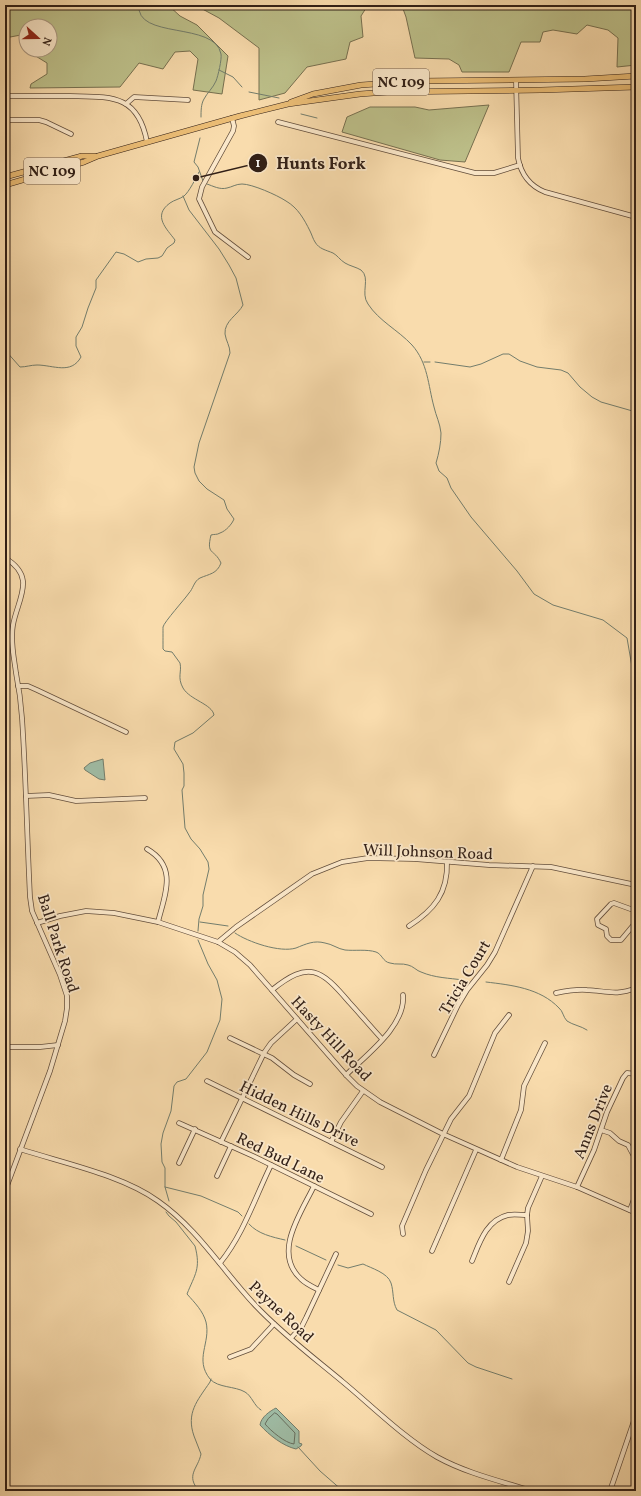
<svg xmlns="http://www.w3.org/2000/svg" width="641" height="1496" viewBox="0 0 641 1496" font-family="Vollkorn,serif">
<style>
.green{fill:#bdc08a;stroke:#777050}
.water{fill:#9fbca5;stroke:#737d6c}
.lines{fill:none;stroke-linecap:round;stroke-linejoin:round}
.shore{stroke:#686e5e;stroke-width:1}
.stream{stroke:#737d6c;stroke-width:1}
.minor-casing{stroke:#634e3c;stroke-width:5.5}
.major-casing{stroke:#311f16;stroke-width:6}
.minor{stroke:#fbe8ca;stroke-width:4}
.major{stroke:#ecbe76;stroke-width:5}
.labels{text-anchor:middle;stroke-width:3.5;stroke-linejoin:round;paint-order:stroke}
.shield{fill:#fbe8ca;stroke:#6e5b4c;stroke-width:1}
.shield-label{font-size:15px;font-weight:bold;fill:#311f16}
.street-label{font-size:16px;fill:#311f16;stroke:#fbe8ca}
.leader{fill:none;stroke:#311f16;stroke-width:1.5}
.callout-dot{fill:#311f16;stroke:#fbe8ca;stroke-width:1.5}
.mark-label{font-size:12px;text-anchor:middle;font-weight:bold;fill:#fff}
.callout-label{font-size:17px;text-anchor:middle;font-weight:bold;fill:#311f16;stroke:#fbe8ca;stroke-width:3.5;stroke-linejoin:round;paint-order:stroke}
</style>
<rect width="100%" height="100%" fill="#f9dcad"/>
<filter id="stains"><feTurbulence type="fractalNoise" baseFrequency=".005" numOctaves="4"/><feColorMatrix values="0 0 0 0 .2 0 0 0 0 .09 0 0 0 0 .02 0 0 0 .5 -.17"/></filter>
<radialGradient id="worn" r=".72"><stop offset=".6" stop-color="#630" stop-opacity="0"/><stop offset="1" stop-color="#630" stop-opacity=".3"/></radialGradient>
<g class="green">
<polygon points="5,5 168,5 180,16 197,25 228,56 222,94 193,90 198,59 190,51 175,52 163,69 139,63 120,87 30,88 31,84 47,74 47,63 34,55 33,50 50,50 50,26 26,26 26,34 5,38"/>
<polygon points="195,5 368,5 361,16 363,37 350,42 346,59 307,67 285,93 259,100 259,48 219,18"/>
<polygon points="379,5 636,5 636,65 617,67 618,38 608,30 587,25 577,34 553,30 543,32 540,42 521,42 509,72 462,72 459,65 449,59 415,58 406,17 402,6"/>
<polygon points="489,105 465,162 440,160 342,132 347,117 370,107 415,107 429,110"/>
</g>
<g class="water">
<polygon points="103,759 105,780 99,779 85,770 84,768 90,763"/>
<path d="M276 1408 299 1431V1443L302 1444 301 1446 296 1449C283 1446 269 1435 260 1425 261 1417 270 1411 276 1408Z"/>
</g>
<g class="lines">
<path class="shore" d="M275 1413 277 1414 295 1433 294 1444C285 1443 271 1431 265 1424L268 1419Z"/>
<g class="stream">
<path d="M139 5C135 40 215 21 221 54 222 59 218 76 216 81 213 88 207 93 204 99 201 104 201 111 201 117"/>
<polyline points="219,70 233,77 242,87"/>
<polyline points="249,92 279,98"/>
<polyline points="301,114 317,118"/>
<polyline points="200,138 194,162 198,167 203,181"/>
<path d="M207 184C213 186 220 190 227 188 232 187 236 184 242 184 252 184 277 195 286 201 298 208 304 219 310 231 312 235 313 239 315 242 319 249 326 250 333 253 337 255 340 260 345 263 350 266 356 267 361 270 371 278 360 293 368 304 379 321 398 330 412 345 428 363 428 385 434 407 436 416 440 423 441 433 441 443 439 453 436 463L439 471 447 478 451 488 471 517 517 571 534 594 553 605 603 620 627 638 636 690"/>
<path d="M183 196 189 210 219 249 229 265 236 278 243 305C238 315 224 321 225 334 226 341 230 346 230 353L199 443 194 467 195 473 199 481 207 489 224 500 227 509 234 519C232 524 226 531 220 533 217 535 214 534 211 535 206 556 214 548 221 563 217 574 209 574 200 578 194 581 193 589 189 593 185 599 164 622 163 627 163 629 163 645 163 649L165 651 172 652 180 663C182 672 177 677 183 688 190 700 212 704 214 715L193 733 175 742 174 749 183 764 184 773V786L182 790 185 828 191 839 200 849 208 862 209 869 203 895V906L199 919 198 931"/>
<path d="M5 350 20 367C26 367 31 365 37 365 53 365 71 375 81 357L76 346V337L82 327 88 308 96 288V280L116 252 124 254 138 262 146 259 158 258 162 256 167 248 174 243 175 240C167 229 152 216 170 203 174 200 180 199 184 196 189 192 196 178 199 172"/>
<polyline points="424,362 430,362"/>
<polyline points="435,362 470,367 481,364 503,354 509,354 520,361 537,367 561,370 568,373 580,387 592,397 601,402 636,412"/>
<polyline points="200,922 228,926"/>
<path d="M235 933C248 942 280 953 296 948 306 944 314 940 325 943 332 944 338 949 345 950 355 951 367 949 376 952 382 954 383 962 390 963 396 965 402 963 408 965 413 966 417 971 421 972 435 978 449 978 463 980"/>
<path d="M486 982C511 985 540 988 559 1008 563 1011 563 1017 567 1021 573 1025 581 1026 587 1030"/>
<polyline points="165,1187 201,1196 238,1212 242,1216"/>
<polyline points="169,1201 165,1187 165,1168 162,1162 161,1144 163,1133 171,1111 174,1086 177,1082 186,1079 207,1052 220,1020 222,999 217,980 208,964 198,940"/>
<path d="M166 1212 169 1216 176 1222 195 1246C201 1269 195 1274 187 1294 195 1303 203 1311 206 1322 211 1343 194 1359 210 1379 218 1388 235 1386 245 1392 252 1396 254 1406 261 1410"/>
<path d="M249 1224C258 1234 272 1237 285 1240"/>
<polyline points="296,1246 326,1260"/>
<path d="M338 1265 348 1268 363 1264C371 1268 388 1273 391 1283 394 1292 392 1301 397 1310L436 1330 468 1363 476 1367 512 1379"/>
<polyline points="298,1447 320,1471 343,1491"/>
<path d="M199 1491C185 1475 198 1469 201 1454 199 1448 196 1442 194 1436 186 1413 197 1401 210 1382L211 1379"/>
</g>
<g class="minor-casing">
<g id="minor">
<path d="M516 80 518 158C521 174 530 186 545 192L636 217"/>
<path d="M5 96C27 96 48 96 70 96 111 97 138 94 147 142"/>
<polyline points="126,104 134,97 188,100"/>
<polyline points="232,118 234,126 233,131 202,187 199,199 215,232 248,257"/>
<polyline points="5,120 39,120 46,122 71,134"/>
<polyline points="278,122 475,173 494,173 520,165"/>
<path d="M5 558C37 577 18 598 13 625 10 641 14 657 16 673 19 688 21 703 22 718 26 778 27 837 30 897L32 911 60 975 67 996V1008L65 1021 50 1071 5 1191"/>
<polyline points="18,686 28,686 37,690 126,732"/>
<polyline points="26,796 49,795 76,801 145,798"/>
<path d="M147 849C178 867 165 894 158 922"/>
<polyline points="636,911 614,903 611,904 597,919 598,925 606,929 607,936 611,940 621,940 636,922"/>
<polyline points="37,923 60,916 86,911 114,913 158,922 218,942 235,952 250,965 346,1075 357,1086 380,1102 443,1134 517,1167 577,1187 636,1213"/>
<path d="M409 926C434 910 448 893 447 862"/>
<polyline points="218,942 236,927 312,874 342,862 368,858 415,859 489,865 551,867 636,885"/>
<path d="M272 990C309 960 321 969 349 1002 360 1014 371 1027 382 1039"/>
<path d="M556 993C566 991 576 989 587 990 607 991 616 996 636 988"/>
<polyline points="230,1038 272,1058 294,1075 310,1084"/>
<polyline points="5,1047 40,1047 58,1045"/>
<polyline points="434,1055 458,1005 467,990 487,965 495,952 533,866"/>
<path d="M346 1075C366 1055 406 1026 403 995"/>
<polyline points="207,1081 382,1167"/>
<polyline points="179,1123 253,1156 371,1214"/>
<polyline points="601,1130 610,1133 619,1141 628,1145 636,1160"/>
<polyline points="221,1142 264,1053 271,1043 297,1019"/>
<polyline points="331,1142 341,1122 363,1091"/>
<path d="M20 1149C63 1163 122 1175 158 1201 198 1229 222 1270 255 1305 281 1333 313 1357 343 1382 372 1406 404 1438 437 1457 466 1473 500 1481 532 1491"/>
<polyline points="501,1160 521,1110 524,1086 545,1043"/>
<polyline points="179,1163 195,1129"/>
<polyline points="217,1176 231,1146"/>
<path d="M314 1186C301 1213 272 1253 301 1279 306 1284 313 1287 319 1290"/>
<polyline points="577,1187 594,1150 607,1112 623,1078 627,1073 636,1074"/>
<polyline points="630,1210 636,1194"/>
<polyline points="403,1234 402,1226 426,1170 451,1119 469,1096 495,1033 509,1015"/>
<polyline points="432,1251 476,1150"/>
<path d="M472 1261C479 1244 486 1220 508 1215 514 1214 521 1215 527 1215"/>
<path d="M220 1263C243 1235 255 1198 271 1165"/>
<polyline points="509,1282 526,1243 528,1231 527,1215 528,1208 542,1176"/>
<polyline points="291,1338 302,1326 306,1318 336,1254"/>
<polyline points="230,1357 251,1349 274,1324"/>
<polyline points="610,1491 636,1415"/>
</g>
</g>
<g class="major-casing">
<g id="major">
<polyline points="291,102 313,94 361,85 419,81 585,79 636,76"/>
<polyline points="5,177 82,156 95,156"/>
<polyline points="5,185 84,162 98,156 240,116 288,104 360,94 387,92 541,90 636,87"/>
</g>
</g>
<use href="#minor" class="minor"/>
<use href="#major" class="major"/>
</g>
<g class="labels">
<g class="shield">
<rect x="373" y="69" width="56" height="26" rx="3"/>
<rect x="24" y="158" width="56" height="26" rx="3"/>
</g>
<g class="shield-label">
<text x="401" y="87">NC 109</text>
<text x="52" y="176">NC 109</text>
</g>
<g class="street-label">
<text transform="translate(428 851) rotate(2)" y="6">Will Johnson Road</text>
<text transform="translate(59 943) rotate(72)" y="6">Ball Park Road</text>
<text transform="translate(464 977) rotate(-59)" y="6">Tricia Court</text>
<text transform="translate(332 1038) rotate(47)" y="6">Hasty Hill Road</text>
<text transform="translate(300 1113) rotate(26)" y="6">Hidden Hills Drive</text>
<text transform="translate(592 1121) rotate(-68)" y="6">Anns Drive</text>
<text transform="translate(281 1157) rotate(26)" y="6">Red Bud Lane</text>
<text transform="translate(282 1311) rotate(43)" y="6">Payne Road</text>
</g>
</g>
<path class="leader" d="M196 178L258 163"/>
<g class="callout-dot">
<circle cx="196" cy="178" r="4"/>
<circle cx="258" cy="163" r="10"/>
</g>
<g class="mark-label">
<text x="258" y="167">1</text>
</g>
<g class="callout-label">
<text x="321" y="169">Hunts Fork</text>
</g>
<rect width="641" height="1496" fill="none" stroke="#f9dcad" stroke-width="20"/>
<rect x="6" y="6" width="629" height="1484" fill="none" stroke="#311f16" stroke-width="2"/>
<rect x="10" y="10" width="621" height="1476" fill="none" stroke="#311f16"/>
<g transform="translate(38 38) rotate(111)"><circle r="19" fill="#fbe8ca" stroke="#aa9882"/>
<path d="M0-3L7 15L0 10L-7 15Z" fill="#8f2418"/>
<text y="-6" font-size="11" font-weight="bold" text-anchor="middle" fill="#311f16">N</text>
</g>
<rect width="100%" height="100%" filter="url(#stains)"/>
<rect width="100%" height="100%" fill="url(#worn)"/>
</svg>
